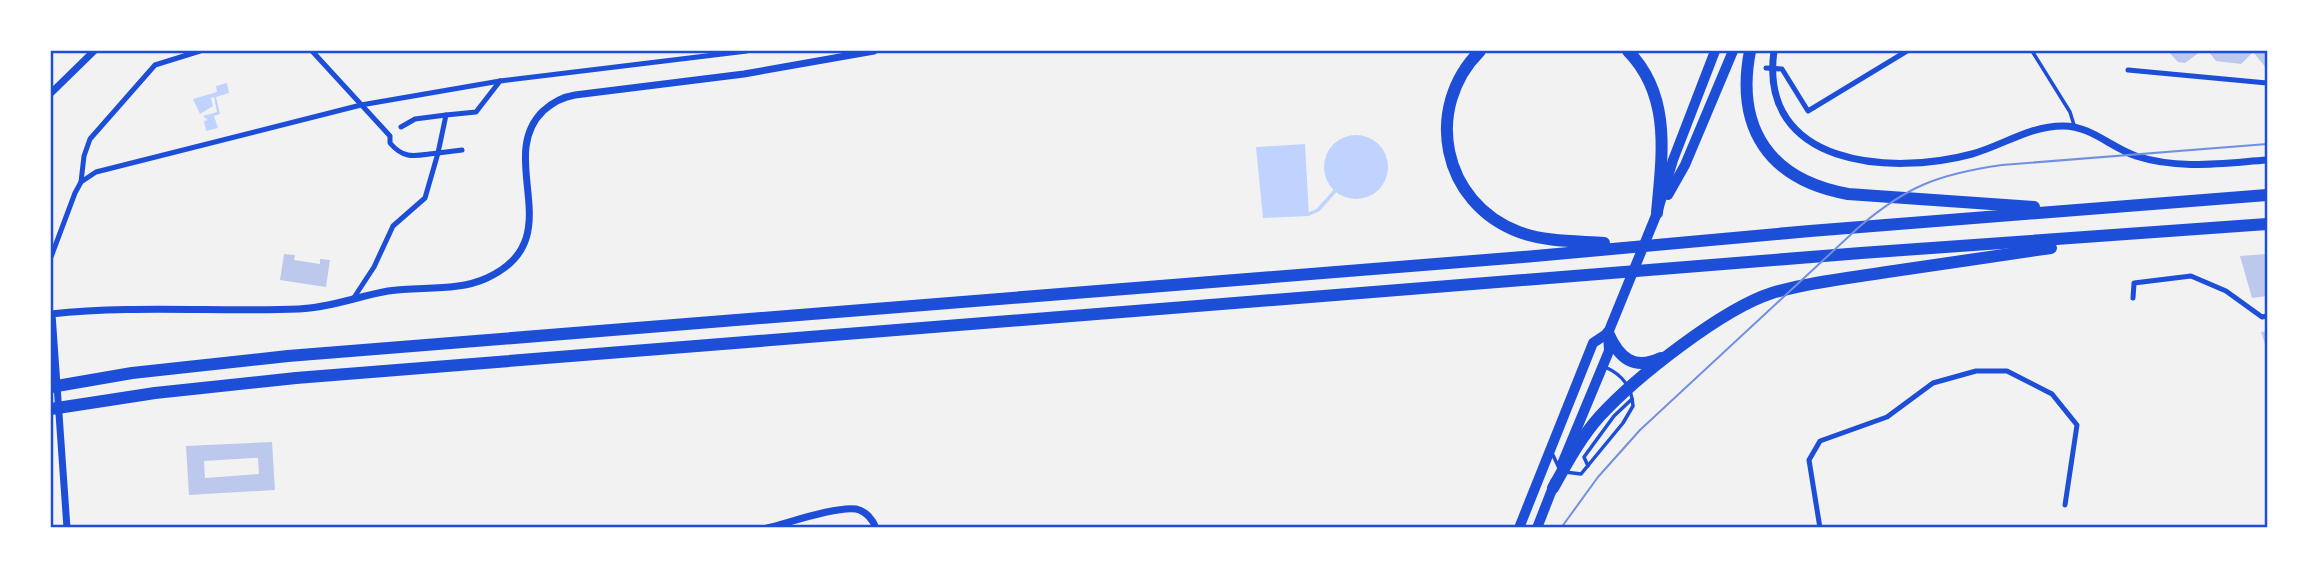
<svg xmlns="http://www.w3.org/2000/svg" width="2318" height="579" viewBox="0 0 2318 579" font-family="'Fira Sans',sans-serif">
<style>
.water{fill:#bfd3fe}
.lines{fill:none;stroke-linecap:round;stroke-linejoin:round}
.stream{stroke:#bfd3fe;stroke-width:3.5}
.building{fill:#bdc9ec;fill-rule:evenodd}
.service{stroke:#1d4ed8;stroke-width:3.5}
.pedestrian{stroke:#1d4ed8;stroke-width:5}
.minor{stroke:#1d4ed8;stroke-width:7}
.primary{stroke:#1d4ed8;stroke-width:10}
.motorway{stroke:#1d4ed8;stroke-width:12}
.tram{stroke:#7290e2;stroke-width:2}
.neatline{fill:none;stroke:#1d4ed8;stroke-width:2.5}
</style>
<rect width="100%" height="100%" fill="#f2f2f2"/>
<g class="water">
<polygon points="227,83 229,93 216,97 220,114 214,116 218,128 206,131 204,121 208,120 203,116 217,112 214,97 211,98 213,106 200,114 193,99 217,92 216,86"/>
<circle cx="1356" cy="167" r="32"/>
<polygon points="1305,144 1309,216 1263,218 1256,147"/>
</g>
<g class="lines">
<polyline class="stream" points="1309,214 1318,210 1335,191"/>
</g>
<g class="building">
<polygon points="2168,51 2201,51 2185,63 2178,62"/>
<polygon points="2208,51 2267,51 2267,69 2253,52 2241,64 2216,61"/>
<polygon points="284,254 295,255 294,260 320,264 320,259 330,260 326,287 280,280"/>
<polygon points="2267,254 2267,296 2252,298 2240,256"/>
<polygon points="2267,331 2267,350 2261,332"/>
<path d="M272 442 275 490 189 495 186 446ZM253 458H258L259 474 205 478 204 461Z"/>
</g>
<g class="lines">
<g class="service">
<polyline points="2032,51 2070,112 2074,125"/>
<polyline points="1552,453 1559,468"/>
<polyline points="1588,466 1584,457 1614,416 1632,399"/>
<path d="M1565 472 1581 474 1623 423 1633 406C1632 387 1623 375 1605 367"/>
</g>
<g class="pedestrian">
<path d="M312 51 390 136V143C405 161 417 155 438 153L425 198 393 226 374 267 353 299"/>
<polyline points="1766,68 1782,69 1808,111 1907,51"/>
<polyline points="2128,70 2267,83"/>
<polyline points="401,127 415,119 446,115"/>
<polyline points="462,150 438,153 446,115 476,112 500,81"/>
<polyline points="81,182 84,156 90,139 155,65 200,51"/>
<polyline points="51,257 75,193 81,182 96,172 361,105 500,81 747,51"/>
<polyline points="2133,298 2134,283 2191,276 2226,291 2262,317 2267,316"/>
<polyline points="1820,528 1809,460 1820,441 1887,417 1933,383 1976,371 2007,371 2052,394 2077,425 2065,505"/>
</g>
<g class="minor">
<path d="M1774 51C1758 166 1891 176 1972 154 2004 145 2029 126 2063 126 2091 126 2110 147 2136 156 2179 170 2223 163 2267 160"/>
<polyline points="51,93 94,51"/>
<path d="M51 314C133 305 217 312 299 309 329 308 359 296 388 291 420 286 457 292 487 278 572 239 494 159 543 111 553 102 562 97 575 95L744 74 874 51"/>
<polyline points="52,314 67,528"/>
<path d="M767 528C788 523 837 506 856 509 866 511 873 520 876 528"/>
</g>
<g class="primary">
<polyline points="1668,195 1685,165 1733,51"/>
<polyline points="1562,464 1609,351 1608,333 1657,213 1673,160 1715,51"/>
<polyline points="1519,528 1593,343 1608,333"/>
<polyline points="1537,528 1555,482"/>
</g>
<g class="motorway">
<path d="M1480 51C1423 108 1442 203 1519 232 1546 242 1576 241 1604 243"/>
<path d="M1628 51C1672 96 1662 156 1657 213"/>
<path d="M1750 51C1735 129 1770 180 1848 194L2034 207"/>
<path d="M1608 333C1619 358 1634 371 1661 358"/>
<polyline points="51,387 132,373 288,356 1523,257 1810,231 2267,195"/>
<polyline points="51,409 155,393 296,378 1861,253 2267,224"/>
<path d="M1553 488C1567 463 1581 437 1600 416 1636 377 1722 309 1772 293 1810 282 1849 278 1887 272 1942 264 1996 256 2051 248"/>
</g>
<path class="tram" d="M1561 528 1598 477 1640 430 1859 227C1907 186 1939 174 2002 165L2267 144"/>
</g>
<rect width="2318" height="579" fill="none" stroke="#ffffff" stroke-width="105"/>
<rect x="52" y="52" width="2214" height="474" class="neatline"/>
</svg>
